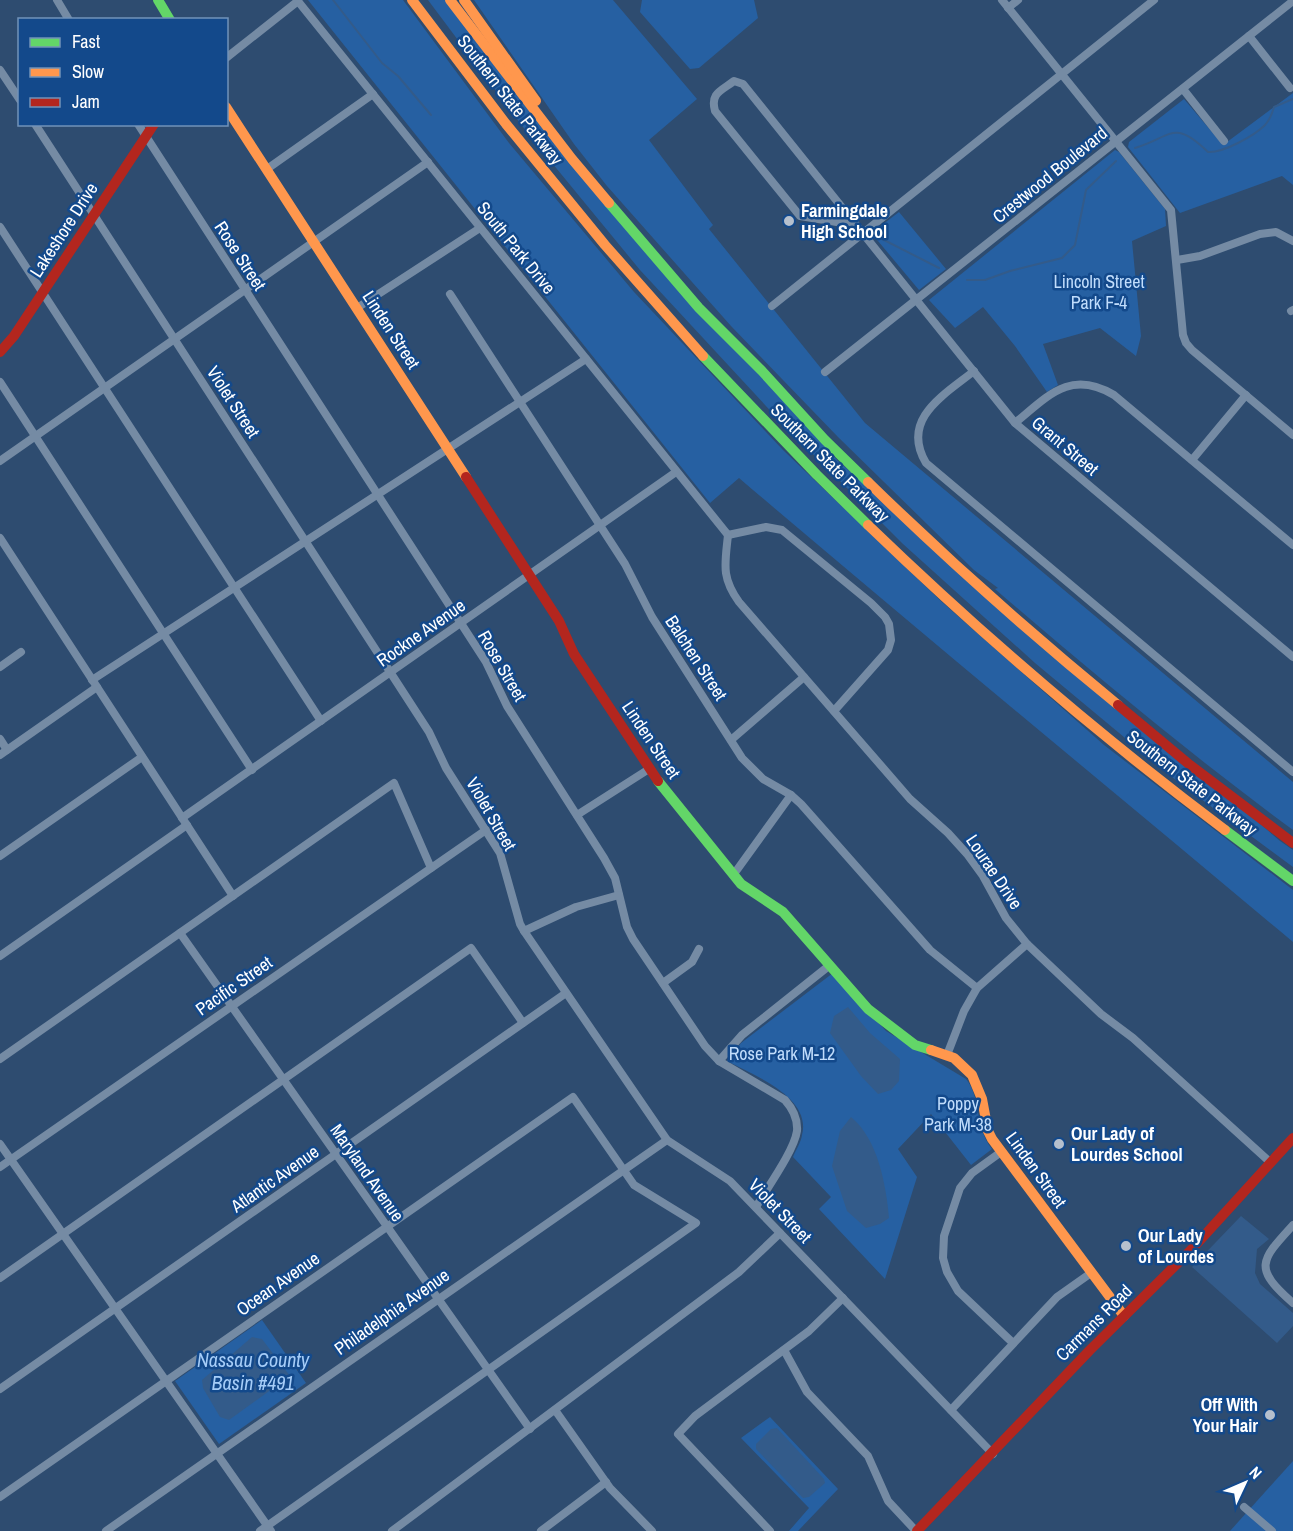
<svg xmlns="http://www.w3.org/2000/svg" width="1293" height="1531" viewBox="0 0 1293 1531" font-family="'Archivo Narrow',sans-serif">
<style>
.green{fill:#2660a2}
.water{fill:#335b8a}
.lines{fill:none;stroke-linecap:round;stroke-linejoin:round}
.stream{stroke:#335b8a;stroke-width:2}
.street{stroke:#758ba4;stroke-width:8}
.fast{stroke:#63d668;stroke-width:10}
.slow{stroke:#ff974d;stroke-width:10}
.jam{stroke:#b3261e;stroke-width:10}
.poi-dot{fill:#b6c0cd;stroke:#13498b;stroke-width:2}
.labels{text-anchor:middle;stroke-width:5;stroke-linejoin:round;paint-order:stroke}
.street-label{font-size:18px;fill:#fff;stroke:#13498b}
.poi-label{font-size:18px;font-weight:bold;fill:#fff;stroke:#13498b;text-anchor:start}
.park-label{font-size:18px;fill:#c1ddfc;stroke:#13498b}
.water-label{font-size:20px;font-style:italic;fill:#a6cdf8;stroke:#13498b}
</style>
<rect width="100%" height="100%" fill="#2e4c70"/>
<g class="green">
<path d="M308 0H403L509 143 634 292 783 450 942 602 1104 745 1293 890V942C1108 787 922 634 739 478L710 503Z"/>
<polygon points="428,0 446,0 529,110 838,461 1280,841 1293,850 1293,867 1178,782 1035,663 903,544 779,420 640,270 529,135"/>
<path d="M474 0H613L697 99 649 140 713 225 709 229 865 423 1293 782V830C1190 754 1092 673 995 589L998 588 974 570 838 437 731 326 607 186 574 144Z"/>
<polygon points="642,0 754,0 758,18 699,68 690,69 640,12"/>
<polygon points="1293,93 1293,185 1282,176 1180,213 1128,147 1129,142 1184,99 1223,145"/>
<polygon points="1115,150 1119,152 1165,209 1166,226 1132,241 1141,336 1136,356 1100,328 1043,344 1058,385 1047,392 1015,346 983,307 955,328 929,300"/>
<polygon points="899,212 946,269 919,290 873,235 874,231"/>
<path d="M833 973 886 1031 966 1079C982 1099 974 1126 992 1149L971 1165 931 1114 898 1149 917 1177 885 1279 819 1209 831 1197 793 1157C796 1150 801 1142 802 1135 812 1097 753 1075 727 1061L741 1043Z"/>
<polygon points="262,1320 306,1383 219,1444 175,1381"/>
<polygon points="770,1417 838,1489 798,1531 789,1531 809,1508 741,1438"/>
<polygon points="1293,1461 1293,1531 1230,1531"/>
</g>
<g class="water">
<polygon points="848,1007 870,1033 900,1059 899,1081 891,1090 878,1094 861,1076 830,1033 834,1016"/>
<path d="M851 1117C878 1139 886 1185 889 1218L880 1224 866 1228 847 1211 832 1166 840 1131Z"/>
<polygon points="1241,1216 1269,1239 1257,1249 1255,1273 1260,1284 1293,1313 1293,1326 1277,1343 1192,1267"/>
<polygon points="252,1337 262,1339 290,1376 229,1420 220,1417 203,1388 202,1380"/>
<polygon points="777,1428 824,1479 825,1483 809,1497 803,1498 756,1449 756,1444 771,1429"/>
</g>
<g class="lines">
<g class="stream">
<polyline points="333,0 382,63 398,76 431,115"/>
<path d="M1135 148C1172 137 1173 118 1208 152 1223 153 1254 136 1265 125 1270 120 1272 114 1274 107L1293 99"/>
<polyline points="882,239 939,268"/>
<polyline points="967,280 985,280 1010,271 1062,258 1075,245 1086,190 1116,161"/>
</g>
<g class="street">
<polyline points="57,0 69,20"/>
<polyline points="297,0 728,535 766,527 782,530 871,603 885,617 889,624 891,640 888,650 834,711"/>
<polyline points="1002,0 1171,210 1183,335 1186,343 1192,350 1293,435"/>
<polyline points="1008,8 1018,0"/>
<polyline points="1249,36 1290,88"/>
<polyline points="226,58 298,1"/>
<polyline points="0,70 20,100"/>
<polyline points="1183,89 1224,141"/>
<polyline points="35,124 429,732 446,768 500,853 520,924 524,931 667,1140 730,1181 993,1454"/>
<path d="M138 124 486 662 507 706 604 858 615 878 627 927 633 939 705 1046 719 1061 785 1100C793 1109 798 1118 797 1131 794 1151 767 1188 756 1207"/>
<polyline points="267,169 373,94"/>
<path d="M854 221 849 224 800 216 715 111C710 93 721 91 734 81L743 84 1015 423 1293 657"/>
<polyline points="0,227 321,721"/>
<polyline points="1177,260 1200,256 1260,234 1276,232 1293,241"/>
<polyline points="450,294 625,564 652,617 742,758 763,779 791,795 801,804 930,950 977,988"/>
<polyline points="772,306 1154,0"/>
<polyline points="357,308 480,228"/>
<polyline points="1291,311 1293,310"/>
<path d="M974 371C944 395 900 419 926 463L1293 772"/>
<polyline points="825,372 1293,1"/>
<polyline points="0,382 252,770"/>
<path d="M1015 423C1048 396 1070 369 1114 395L1293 545"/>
<polyline points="1192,460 1246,395"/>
<polyline points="0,461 428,162"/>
<path d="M728 535C725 564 721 577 739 602L910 799 948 833 967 854 983 876 1006 918 1027 944 1101 1014 1133 1038 1270 1162"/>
<polyline points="0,538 233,896"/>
<polyline points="0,667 21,652"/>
<polyline points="92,680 586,359"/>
<polyline points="0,739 7,750"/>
<polyline points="731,740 804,677"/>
<polyline points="0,755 97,687"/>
<polyline points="577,815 649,769"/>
<polyline points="182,818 676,472"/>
<polyline points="0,856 142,757"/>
<polyline points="734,874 791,795"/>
<polyline points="524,931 576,907 619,895"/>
<polyline points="180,933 530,1429"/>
<polyline points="0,956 187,825"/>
<polyline points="663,983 692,962 699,949"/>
<polyline points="947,1055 964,1011 977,988 1027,944"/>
<polyline points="0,1059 394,783 431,868"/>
<polyline points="719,1061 742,1035 830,965"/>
<polyline points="0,1144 271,1531"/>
<polyline points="1001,1152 972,1173 960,1188 944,1236 943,1258 947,1272 958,1291 1013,1343"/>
<polyline points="0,1167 486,830"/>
<path d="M1293 1225C1260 1261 1253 1268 1293 1303"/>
<polyline points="0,1278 471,948 523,1023"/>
<polyline points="784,1350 807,1392 868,1456 888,1501 916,1531"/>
<polyline points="0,1389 566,993"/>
<polyline points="555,1410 610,1488 652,1531"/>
<polyline points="951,1410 1057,1297 1091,1273"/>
<polyline points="0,1497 573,1097 634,1185 696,1223 260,1531"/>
<polyline points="1244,1507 1272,1531"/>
<polyline points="106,1531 667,1140"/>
<polyline points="392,1531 739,1272 780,1233"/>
<polyline points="541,1531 606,1482"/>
<polyline points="770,1531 678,1434 695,1416 809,1331 843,1298"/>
</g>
<g class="fast">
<polyline points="158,0 170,20"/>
<polyline points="609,203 699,308 762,371 825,440 868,482"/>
<polyline points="703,356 817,475 868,525"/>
<polyline points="658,781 741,884 783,912 868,1009 915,1045 931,1050"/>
<polyline points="1225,830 1293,881"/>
</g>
<g class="slow">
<polyline points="412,0 506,124 605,245 703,356"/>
<polyline points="450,0 572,159 609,203"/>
<polyline points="464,0 536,101"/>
<polyline points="226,107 466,477"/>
<path d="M868 482C948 560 1031 634 1118 705"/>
<path d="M868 525C981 634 1100 736 1225 830"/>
<polyline points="931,1050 954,1058 972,1075 982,1099 988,1131 992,1139 1124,1316"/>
</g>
<g class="jam">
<polyline points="0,352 14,336 154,124"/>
<polyline points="466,477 559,621 574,654 658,781"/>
<polyline points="1118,705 1190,765 1293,843"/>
<polyline points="917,1531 1090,1350 1192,1249 1293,1138"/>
</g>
</g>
<g class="poi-dot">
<circle cx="789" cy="221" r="6"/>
<circle cx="1059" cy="1144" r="6"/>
<circle cx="1126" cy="1246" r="6"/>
<circle cx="1270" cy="1415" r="6"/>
</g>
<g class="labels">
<g class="street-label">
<text transform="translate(510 100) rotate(52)" y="6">Southern State Parkway</text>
<text transform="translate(1050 175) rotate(-39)" y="6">Crestwood Boulevard</text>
<text transform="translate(64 230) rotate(-57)" y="6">Lakeshore Drive</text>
<text transform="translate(516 248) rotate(51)" y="6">South Park Drive</text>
<text transform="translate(240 256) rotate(57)" y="6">Rose Street</text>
<text transform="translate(391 330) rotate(57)" y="6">Linden Street</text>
<text transform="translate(233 402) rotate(57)" y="6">Violet Street</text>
<text transform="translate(1065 446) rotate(40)" y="6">Grant Street</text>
<text transform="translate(830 463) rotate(45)" y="6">Southern State Parkway</text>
<text transform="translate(421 633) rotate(-35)" y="6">Rockne Avenue</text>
<text transform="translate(696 658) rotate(57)" y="6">Balchen Street</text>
<text transform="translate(502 666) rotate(60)" y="6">Rose Street</text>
<text transform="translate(651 740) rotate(56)" y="6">Linden Street</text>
<text transform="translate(1192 783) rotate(38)" y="6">Southern State Parkway</text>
<text transform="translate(491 814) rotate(60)" y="6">Violet Street</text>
<text transform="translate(994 872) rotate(56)" y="6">Lourae Drive</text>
<text transform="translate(234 986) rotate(-35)" y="6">Pacific Street</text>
<text transform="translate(1036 1170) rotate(54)" y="6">Linden Street</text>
<text transform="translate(367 1173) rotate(55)" y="6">Maryland Avenue</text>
<text transform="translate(275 1179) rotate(-35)" y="6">Atlantic Avenue</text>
<text transform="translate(780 1211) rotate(46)" y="6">Violet Street</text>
<text transform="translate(278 1284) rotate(-35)" y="6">Ocean Avenue</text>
<text transform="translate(392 1312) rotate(-35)" y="6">Philadelphia Avenue</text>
<text transform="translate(1094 1323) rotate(-45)" y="6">Carmans Road</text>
</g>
<g class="poi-label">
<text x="801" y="217">Farmingdale<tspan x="801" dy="21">High School</tspan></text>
<text x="1071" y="1140">Our Lady of<tspan x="1071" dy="21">Lourdes School</tspan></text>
<text x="1138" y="1242">Our Lady<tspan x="1138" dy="21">of Lourdes</tspan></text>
<text x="1258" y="1411" text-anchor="end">Off With<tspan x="1258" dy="21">Your Hair</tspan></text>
</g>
<g class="park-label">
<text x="1099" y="288">Lincoln Street<tspan x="1099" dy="21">Park F-4</tspan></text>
<text x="782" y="1060">Rose Park M-12</text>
<text x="958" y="1110">Poppy<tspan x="958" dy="21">Park M-38</tspan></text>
</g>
<g class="water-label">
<text x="253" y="1367">Nassau County<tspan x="253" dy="23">Basin #491</tspan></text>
</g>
</g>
<rect x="18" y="18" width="210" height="108" fill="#13498b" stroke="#7192b9" stroke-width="1.5"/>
<rect x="30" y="38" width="30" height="9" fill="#63d668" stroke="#7192b9" stroke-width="1.5"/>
<text x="72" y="48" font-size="18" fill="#ffffff">Fast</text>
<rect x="30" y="68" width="30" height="9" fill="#ff974d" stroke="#7192b9" stroke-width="1.5"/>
<text x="72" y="78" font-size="18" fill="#ffffff">Slow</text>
<rect x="30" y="98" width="30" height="9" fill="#b3261e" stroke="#7192b9" stroke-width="1.5"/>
<text x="72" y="108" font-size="18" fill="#ffffff">Jam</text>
<g transform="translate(1245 1483) rotate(46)" stroke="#13498b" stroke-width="4.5" paint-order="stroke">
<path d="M0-4.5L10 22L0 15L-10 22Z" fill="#ffffff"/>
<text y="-9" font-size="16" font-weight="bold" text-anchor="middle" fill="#ffffff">N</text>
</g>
</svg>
